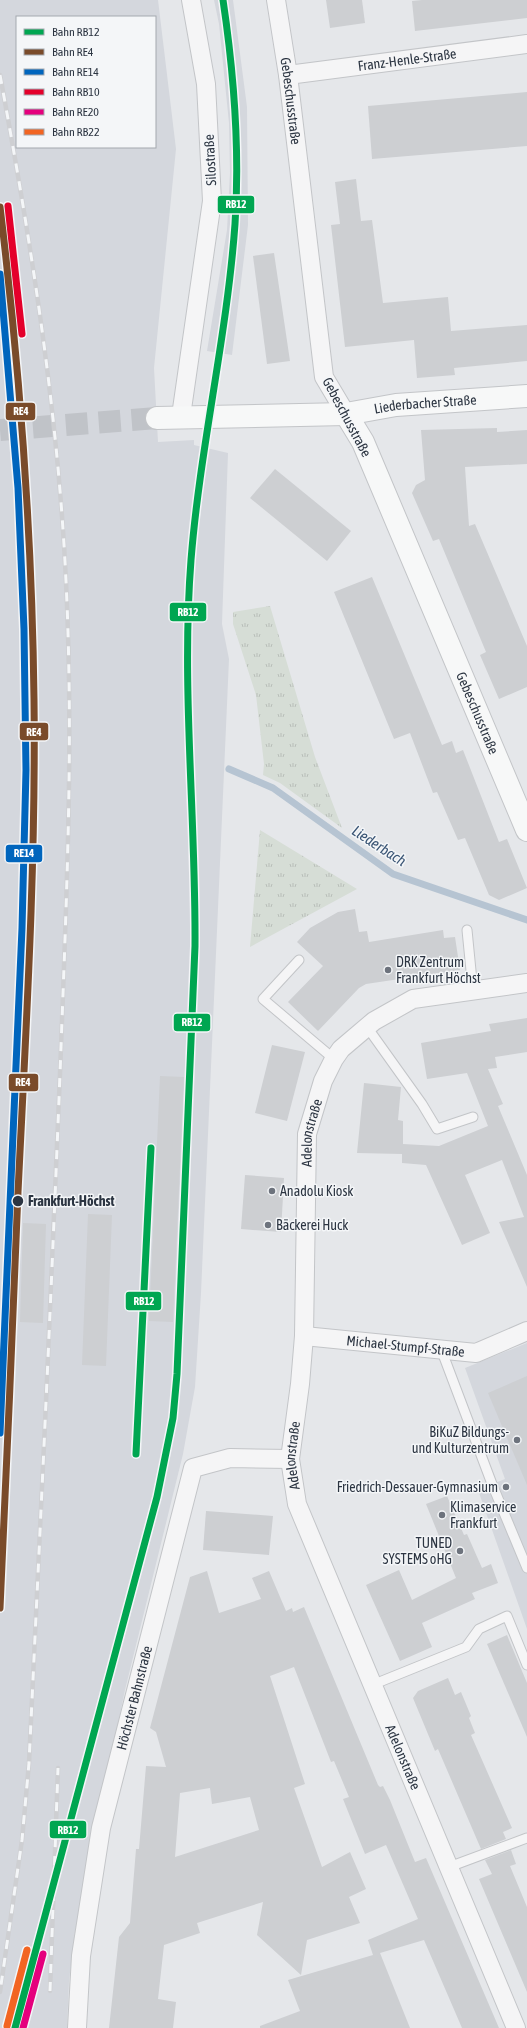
<svg xmlns="http://www.w3.org/2000/svg" width="527" height="2028" viewBox="0 0 527 2028" font-family="'Asap Condensed',sans-serif">
<style>
.built{fill:#d4d7dd;fill-rule:evenodd}
.grass{fill:url(#grass-tufts)}
.lines{fill:none;stroke-linecap:round;stroke-linejoin:round}
.stream{stroke:#b6c4d2;stroke-width:7}
.building{fill:#cdcfd2;fill-rule:evenodd}
.secondary-tunnel{stroke:#c0c3c8;stroke-width:22;stroke-dasharray:22 11;stroke-linecap:butt}
.lane-casing{stroke:#c3c5c8;stroke-width:11}
.street-casing{stroke:#c3c5c8;stroke-width:20}
.secondary-casing{stroke:#c3c5c8;stroke-width:24}
.lane{stroke:#f5f5f6;stroke-width:9}
.street{stroke:#f5f5f6;stroke-width:18}
.secondary{stroke:#f7f8f8;stroke-width:22}
.rail-casing{stroke:#cecfd2;stroke-width:4.5}
.rail{stroke:#f4f6f8;stroke-width:3;stroke-dasharray:9;stroke-linecap:butt}
.rail-1-casing{stroke:#f4f6f8;stroke-width:10}
.rail-2-casing{stroke:#f4f6f8;stroke-width:10}
.rail-3-casing{stroke:#f4f6f8;stroke-width:10}
.rail-4-casing{stroke:#f4f6f8;stroke-width:10}
.rail-5-casing{stroke:#f4f6f8;stroke-width:10}
.rail-6-casing{stroke:#f4f6f8;stroke-width:10}
.rail-1{stroke:#00a651;stroke-width:7}
.rail-2{stroke:#7a4b2a;stroke-width:7}
.rail-3{stroke:#0065bd;stroke-width:7}
.rail-4{stroke:#e4002b;stroke-width:7}
.rail-5{stroke:#e5007d;stroke-width:7}
.rail-6{stroke:#f26522;stroke-width:7}
.poi-dot{fill:#6d737d;stroke:#f4f6f8;stroke-width:1.5}
.stop-dot{fill:#2c3542;stroke:#f4f6f8;stroke-width:1.5}
.labels{text-anchor:middle;stroke-width:3;stroke-linejoin:round;paint-order:stroke}
.street-label{font-size:14px;fill:#2c3542;stroke:#f4f6f8}
.poi-label{font-size:14px;fill:#2c3542;stroke:#f4f6f8;text-anchor:start}
.stop-label{font-size:14px;font-weight:bold;fill:#2c3542;stroke:#f4f6f8;text-anchor:start}
.water-label{font-size:15px;font-style:italic;fill:#395474;stroke:#f4f6f8}
.line-badge{stroke:#f4f6f8;stroke-width:1.5}
.badge-label{font-size:11px;text-anchor:middle;font-weight:bold;fill:#fff}
</style>
<defs>
<pattern id="grass-tufts" width="24" height="20" patternUnits="userSpaceOnUse"><rect width="24" height="20" fill="#d6ddd6"/><path d="M3 7l-1-3M5 7V3M7 7l1-3M15 17l-1-3M17 17v-4M19 17l1-3" fill="none" stroke="#b8beb9"/></pattern>
</defs>
<rect width="100%" height="100%" fill="#e5e7ea"/>
<g class="built">
<path d="M0 0H158L176 149 154 368 158 442 194 440V445L228 453 222 624 229 659 201 1293 195 1387 183 1454 125 1690 75 1931 69 1981 67 2028H0ZM17 17H155V147H17Z"/>
<polygon points="214,0 233,0 247,107 248,225 232,355 207,351 227,230 230,173 229,123 219,24"/>
<polygon points="527,1343 527,1629 478,1490 505,1479 465,1368"/>
</g>
<g class="grass">
<polygon points="270,606 315,757 342,828 280,783 263,775 264,764 256,695 233,624 233,612"/>
<polygon points="260,830 357,889 250,947"/>
</g>
<g class="lines">
<polyline class="stream" points="229,769 273,788 393,874 527,920"/>
</g>
<g class="building">
<polygon points="326,0 362,0 365,23 330,28"/>
<polygon points="422,0 527,0 527,18 415,31 412,1"/>
<polygon points="527,92 527,146 372,159 368,106"/>
<polygon points="356,179 361,221 372,220 383,303 448,297 451,331 527,325 527,361 454,368 455,375 417,378 414,340 345,347 331,225 340,224 335,182"/>
<polygon points="274,253 290,361 267,364 253,256"/>
<polygon points="497,428 497,432 527,430 527,464 465,467 469,526 475,524 527,646 527,687 499,699 480,655 486,652 439,539 433,541 412,493 416,485 425,480 421,430"/>
<polygon points="275,469 351,531 327,561 250,498"/>
<polygon points="372,577 442,745 452,741 456,753 463,750 499,842 507,839 527,888 499,900 489,895 465,838 458,840 437,792 433,793 410,733 394,739 334,592"/>
<polygon points="355,909 359,932 367,931 369,942 443,930 444,938 455,937 460,970 366,984 359,988 318,1031 288,1002 323,966 297,942 310,928 338,912"/>
<polygon points="527,1018 527,1052 495,1057 497,1068 488,1069 503,1104 498,1106 527,1175 527,1287 499,1222 524,1217 502,1160 465,1175 490,1233 462,1245 426,1165 402,1163 402,1154 357,1153 364,1083 401,1087 398,1120 403,1121 403,1144 439,1146 488,1126 467,1073 427,1079 421,1043 491,1031 489,1024"/>
<polygon points="272,1045 305,1052 287,1121 255,1113"/>
<polygon points="160,1076 184,1077 173,1322 149,1321"/>
<polygon points="245,1175 284,1178 281,1232 241,1229"/>
<polygon points="88,1214 112,1215 106,1366 82,1365"/>
<polygon points="23,1223 46,1224 43,1323 20,1322"/>
<polygon points="527,1376 527,1485 488,1393"/>
<polygon points="447,1496 464,1535 467,1534 482,1568 491,1564 498,1583 472,1593 475,1599 422,1623 432,1647 400,1661 366,1585 399,1570 412,1600 456,1578 426,1504"/>
<polygon points="206,1511 273,1516 269,1555 203,1550"/>
<path d="M207 1571 219 1613 261 1599 252 1578 269 1571 286 1611 292 1608 293 1612 304 1607 378 1785 380 1787 383 1786 390 1800 415 1862 426 1858 499 2028H462L424 1940 380 1953 410 2028H260V2026L300 2011 288 1980 373 1955 368 1940 418 1919 386 1845 365 1854 343 1799 349 1797 334 1761 331 1762 294 1667 270 1676 305 1784 294 1788 322 1867 350 1852 366 1889 349 1897 360 1923 307 1940 301 1975 257 1935 263 1902 197 1923 200 1933 164 1945 158 1999 176 2002 173 2028H109L119 1937 130 1923 136 1849H139L146 1766 166 1767 156 1732 150 1728 190 1577ZM210 1788 212 1804 250 1797 259 1830 175 1857 180 1793Z"/>
<polygon points="507,1635 527,1683 527,1737 487,1644"/>
<polygon points="448,1678 455,1695 461,1692 471,1716 469,1718 475,1733 471,1735 512,1828 503,1832 506,1839 481,1849 438,1749 435,1751 413,1698 418,1691"/>
<polygon points="511,1850 516,1864 510,1866 527,1907 527,1992 479,1879 492,1874 485,1860"/>
</g>
<g class="lines">
<polyline class="secondary-tunnel" points="0,430 157,418"/>
<g class="lane-casing">
<g id="lane">
<polyline points="467,930 473,991"/>
<polyline points="299,960 263,999 334,1059"/>
<polyline points="367,1027 422,1104 437,1129 473,1117"/>
<polyline points="441,1349 492,1484 527,1568"/>
<polyline points="372,1685 466,1647 479,1629 507,1616 527,1665"/>
<polyline points="449,1867 527,1838"/>
</g>
</g>
<g class="street-casing">
<g id="street">
<path id="s1" d="M276 0 288 75 324 377 346 414"/>
<path id="s2" d="M288 75 527 44"/>
<polyline points="181,416 212,201 206,84 191,0"/>
<path id="s3" d="M304 1336 476 1353 527 1331"/>
<path id="s4" d="M77 2028 81 1956 101 1828 193 1468 230 1458 290 1459"/>
<path id="s5" d="M516 2028 297 1504 290 1459 300 1384 304 1336 307 1134 323 1081 334 1059 341 1049 374 1021 413 999 527 983"/>
</g>
</g>
<g class="secondary-casing">
<g id="secondary">
<path id="s6" d="M346 414 363 442 527 830"/>
<path id="s7" d="M157 418 346 414 396 405 527 396"/>
</g>
</g>
<use href="#lane" class="lane"/>
<use href="#street" class="street"/>
<use href="#secondary" class="secondary"/>
<g class="rail-casing">
<g id="rail">
<path d="M0 75C31 243 58 411 66 581 74 746 66 910 60 1074 51 1304 40 1533 29 1763L22 1840 0 1992"/>
<polyline points="50,1991 58,1768"/>
</g>
</g>
<use href="#rail" class="rail"/>
<g class="rail-1-casing">
<g id="rail-1">
<polyline points="136,1454 151,1148"/>
<path d="M15 2028 157 1497 173 1418 177 1374 195 946C196 817 181 688 191 560 200 447 227 336 235 224 240 149 234 74 223 0"/>
</g>
</g>
<g class="rail-2-casing">
<path id="rail-2" d="M0 207C20 371 32 534 34 699 36 864 26 1028 18 1192 12 1331 7 1469 0 1608"/>
</g>
<g class="rail-3-casing">
<polyline id="rail-3" points="0,274 18,488 24,629 26,770 22,928 0,1433"/>
</g>
<g class="rail-4-casing">
<polyline id="rail-4" points="8,206 22,334"/>
</g>
<g class="rail-5-casing">
<polyline id="rail-5" points="23,2028 43,1954"/>
</g>
<g class="rail-6-casing">
<polyline id="rail-6" points="7,2026 27,1950"/>
</g>
<use href="#rail-1" class="rail-1"/>
<use href="#rail-2" class="rail-2"/>
<use href="#rail-3" class="rail-3"/>
<use href="#rail-4" class="rail-4"/>
<use href="#rail-5" class="rail-5"/>
<use href="#rail-6" class="rail-6"/>
</g>
<g class="poi-dot">
<circle cx="388" cy="970" r="4"/>
<circle cx="272" cy="1191" r="4"/>
<circle cx="268" cy="1225" r="4"/>
<circle cx="517" cy="1440" r="4"/>
<circle cx="506" cy="1487" r="4"/>
<circle cx="442" cy="1515" r="4"/>
<circle cx="460" cy="1551" r="4"/>
</g>
<circle class="stop-dot" cx="18" cy="1201" r="6"/>
<g class="labels">
<g class="street-label">
<text dy="5" stroke="none"><textPath href="#s2" startOffset="120">Franz-Henle-Straße</textPath></text>
<text dy="5" stroke="none"><textPath href="#s1" startOffset="102">Gebeschusstraße</textPath></text>
<text transform="translate(210 160) rotate(-93)" y="5">Silostraße</text>
<text dy="5" stroke="none"><textPath href="#s7" startOffset="269">Liederbacher Straße</textPath></text>
<text transform="translate(347 417) rotate(62)" y="5">Gebeschusstraße</text>
<text dy="5" stroke="none"><textPath href="#s6" startOffset="327">Gebeschusstraße</textPath></text>
<text dy="5" stroke="none"><textPath href="#s5" startOffset="941">Adelonstraße</textPath></text>
<text dy="5" stroke="none"><textPath href="#s3" startOffset="102">Michael-Stumpf-Straße</textPath></text>
<text dy="5" stroke="none"><textPath href="#s5" startOffset="617">Adelonstraße</textPath></text>
<text dy="5" stroke="none"><textPath href="#s4" startOffset="336">Höchster Bahnstraße</textPath></text>
<text transform="translate(403 1757) rotate(67)" y="5">Adelonstraße</text>
</g>
<g class="poi-label">
<text x="396" y="967">DRK Zentrum<tspan x="396" dy="16">Frankfurt Höchst</tspan></text>
<text x="280" y="1196">Anadolu Kiosk</text>
<text x="276" y="1230">Bäckerei Huck</text>
<text x="509" y="1437" text-anchor="end">BiKuZ Bildungs-<tspan x="509" dy="16">und Kulturzentrum</tspan></text>
<text x="498" y="1492" text-anchor="end">Friedrich-Dessauer-Gymnasium</text>
<text x="450" y="1512">Klimaservice<tspan x="450" dy="16">Frankfurt</tspan></text>
<text x="452" y="1548" text-anchor="end">TUNED<tspan x="452" dy="16">SYSTEMS oHG</tspan></text>
</g>
<g class="stop-label">
<text x="28" y="1206">Frankfurt-Höchst</text>
</g>
<g class="water-label">
<text transform="translate(379 846) rotate(33)" y="5">Liederbach</text>
</g>
</g>
<g class="line-badge">
<rect x="217" y="195" width="38" height="19" rx="4" fill="#00a651"/>
<rect x="5" y="402" width="31" height="19" rx="4" fill="#7a4b2a"/>
<rect x="169" y="602" width="38" height="20" rx="4" fill="#00a651"/>
<rect x="19" y="722" width="30" height="19" rx="4" fill="#7a4b2a"/>
<rect x="5" y="844" width="38" height="19" rx="4" fill="#0065bd"/>
<rect x="173" y="1013" width="38" height="19" rx="4" fill="#00a651"/>
<rect x="8" y="1073" width="31" height="19" rx="4" fill="#7a4b2a"/>
<rect x="125" y="1291" width="37" height="20" rx="4" fill="#00a651"/>
<rect x="49" y="1820" width="38" height="19" rx="4" fill="#00a651"/>
</g>
<g class="badge-label">
<text x="236" y="208">RB12</text>
<text x="21" y="415">RE4</text>
<text x="188" y="616">RB12</text>
<text x="34" y="736">RE4</text>
<text x="24" y="857">RE14</text>
<text x="192" y="1026">RB12</text>
<text x="23" y="1086">RE4</text>
<text x="144" y="1305">RB12</text>
<text x="68" y="1834">RB12</text>
</g>
<rect x="16" y="16" width="140" height="132" fill="#f4f6f8" stroke="#a4a9af"/>
<rect x="24" y="29" width="20" height="6" fill="#00a651" stroke="#a4a9af"/>
<text x="52" y="36" font-size="12" fill="#2c3542">Bahn RB12</text>
<rect x="24" y="49" width="20" height="6" fill="#7a4b2a" stroke="#a4a9af"/>
<text x="52" y="56" font-size="12" fill="#2c3542">Bahn RE4</text>
<rect x="24" y="69" width="20" height="6" fill="#0065bd" stroke="#a4a9af"/>
<text x="52" y="76" font-size="12" fill="#2c3542">Bahn RE14</text>
<rect x="24" y="89" width="20" height="6" fill="#e4002b" stroke="#a4a9af"/>
<text x="52" y="96" font-size="12" fill="#2c3542">Bahn RB10</text>
<rect x="24" y="109" width="20" height="6" fill="#e5007d" stroke="#a4a9af"/>
<text x="52" y="116" font-size="12" fill="#2c3542">Bahn RE20</text>
<rect x="24" y="129" width="20" height="6" fill="#f26522" stroke="#a4a9af"/>
<text x="52" y="136" font-size="12" fill="#2c3542">Bahn RB22</text>
</svg>
